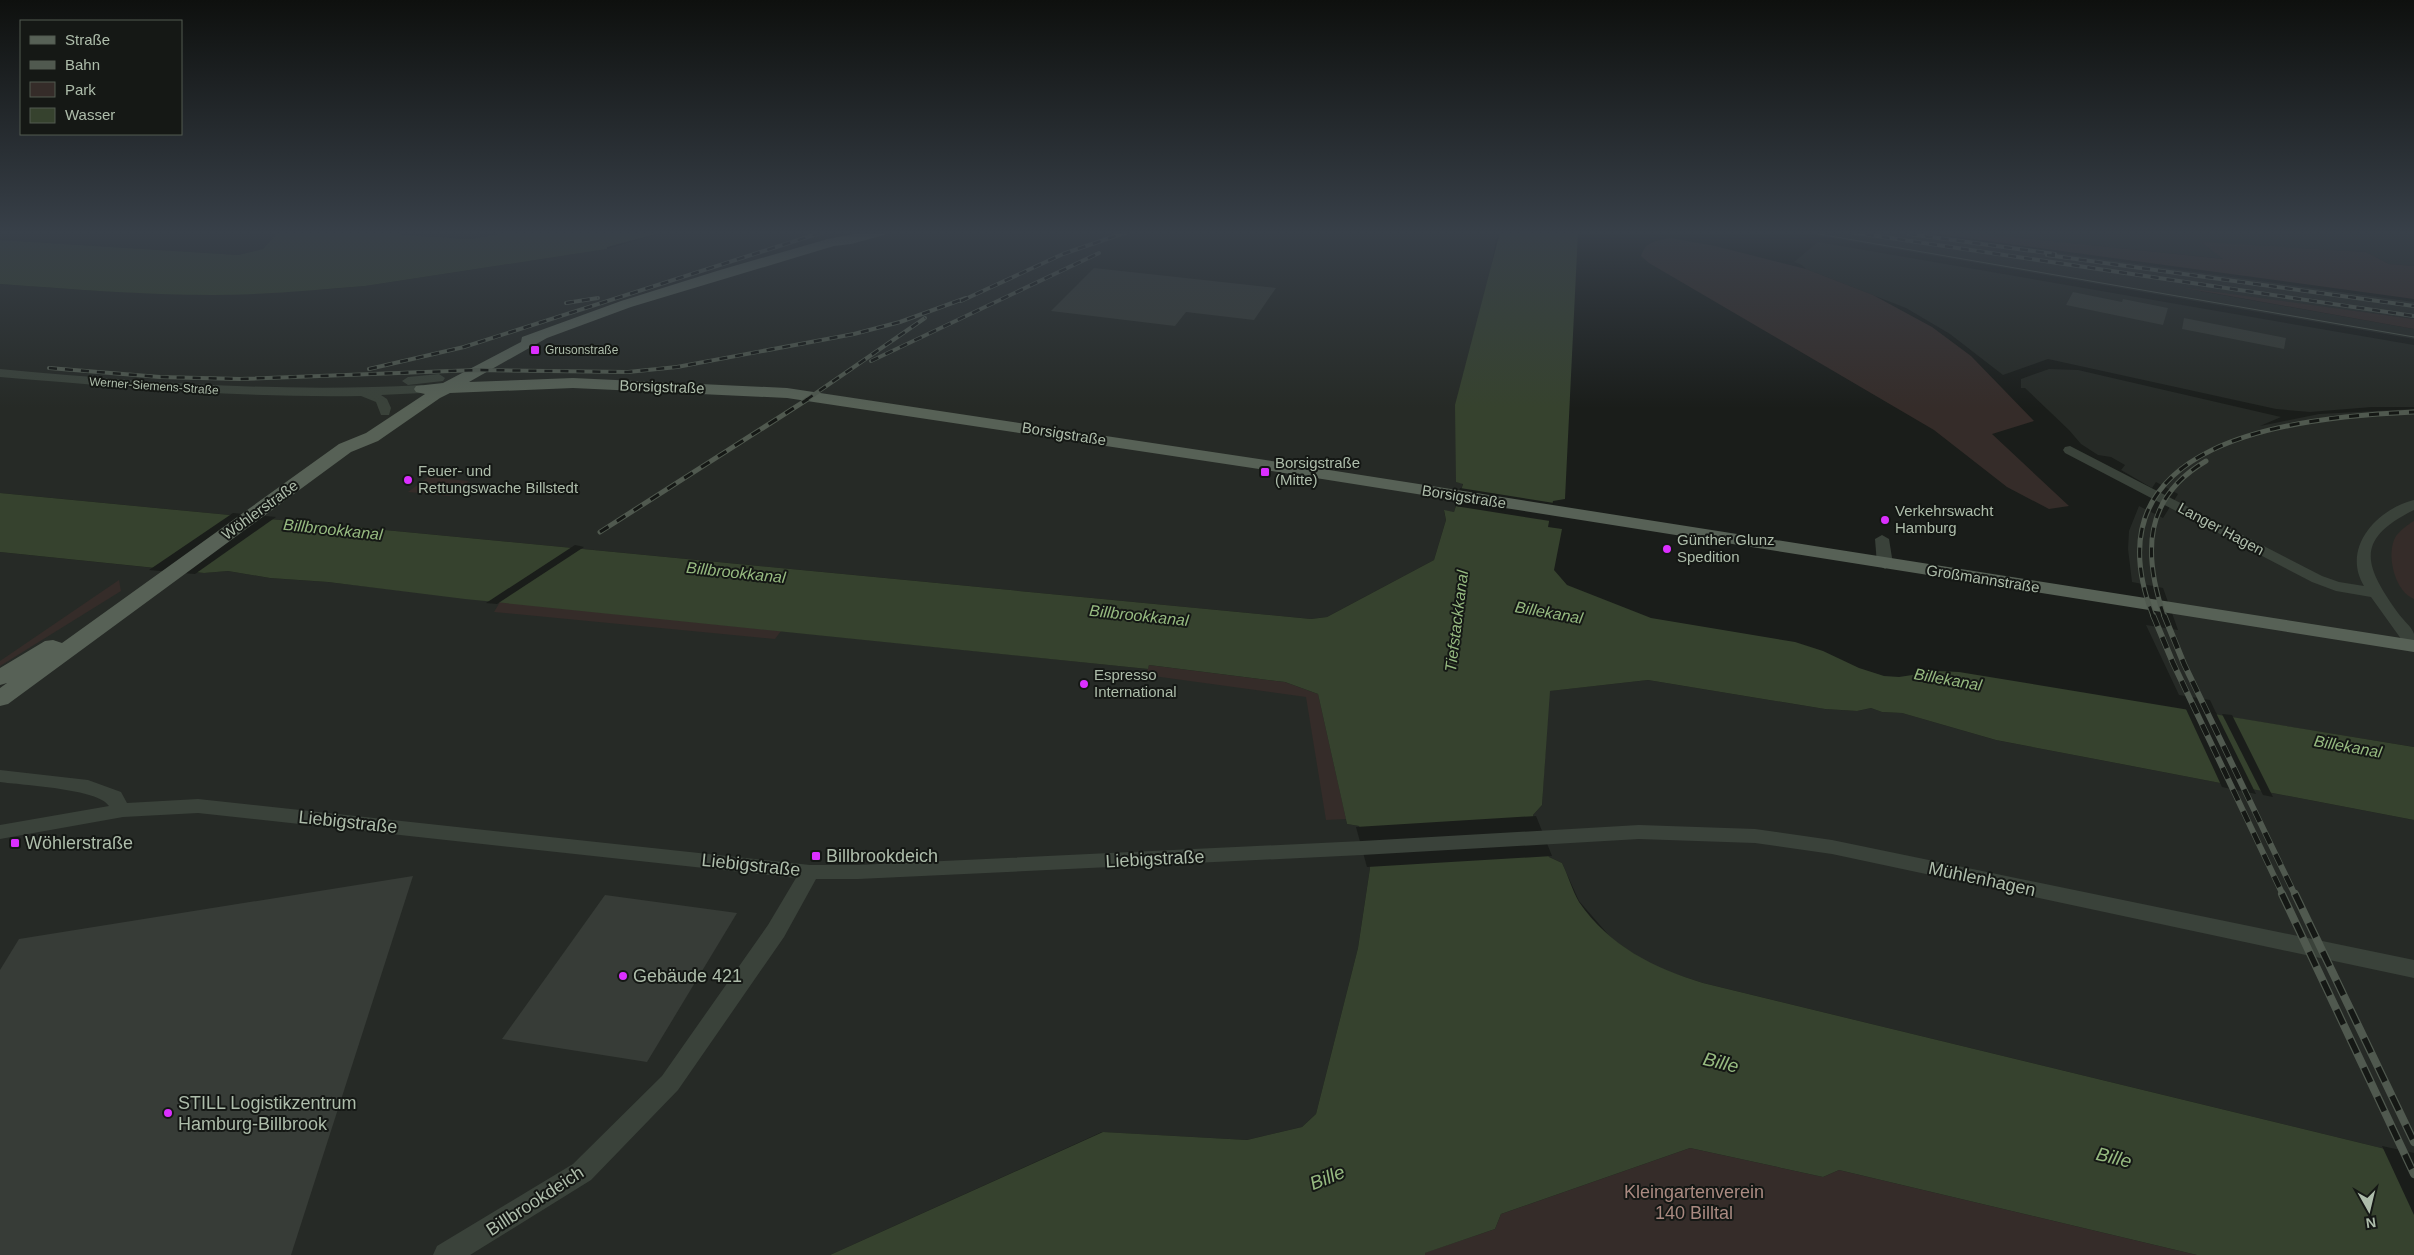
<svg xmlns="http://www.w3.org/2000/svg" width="2414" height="1255" viewBox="0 0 2414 1255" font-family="Arial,sans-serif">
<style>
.built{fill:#262a26}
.green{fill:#352c29}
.water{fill:#36422e}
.pier{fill:#1a1d1a}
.building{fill:#373c37}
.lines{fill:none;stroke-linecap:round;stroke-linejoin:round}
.minor{fill:#3a423a;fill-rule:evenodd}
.major{fill:#576156;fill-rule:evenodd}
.tram{stroke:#50594f;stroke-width:1}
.rail-far3-casing{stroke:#50594f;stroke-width:4}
.rail-far2-casing{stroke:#50594f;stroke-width:5}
.rail-far1-casing{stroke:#50594f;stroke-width:6}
.rail-casing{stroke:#50594f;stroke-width:8}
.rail-far3{stroke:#151815;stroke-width:2.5;stroke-dasharray:8;stroke-linecap:butt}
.rail-far2{stroke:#151815;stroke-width:3;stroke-dasharray:10;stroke-linecap:butt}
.rail-far1{stroke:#151815;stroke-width:4.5;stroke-dasharray:12;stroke-linecap:butt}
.rail{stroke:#151815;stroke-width:5.5;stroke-dasharray:16;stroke-linecap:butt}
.poi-dot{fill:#db2fff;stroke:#151815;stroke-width:2}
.labels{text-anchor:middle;stroke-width:4;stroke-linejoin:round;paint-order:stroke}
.far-poi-label{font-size:12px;fill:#aebdab;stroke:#151815;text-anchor:start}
.far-street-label{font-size:12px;fill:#aebdab;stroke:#151815}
.street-label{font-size:15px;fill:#aebdab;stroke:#151815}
.poi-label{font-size:15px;fill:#aebdab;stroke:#151815;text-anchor:start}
.water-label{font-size:16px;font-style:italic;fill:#96ba80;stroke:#151815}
.near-street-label{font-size:18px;fill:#aebdab;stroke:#151815}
.near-poi-label{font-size:18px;fill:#aebdab;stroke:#151815;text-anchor:start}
.near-park-label{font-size:18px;fill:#aa8a81;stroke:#151815}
.near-water-label{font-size:19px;font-style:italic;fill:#96ba80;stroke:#151815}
</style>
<rect width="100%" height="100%" fill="#1a1d1a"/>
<g class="built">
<polygon points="0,232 278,232 263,249 238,255 0,240"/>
<polygon points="400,232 512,232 470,239 402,235"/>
<polygon points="664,232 1500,232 1496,239 1456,482 1463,483 1454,512 1444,511 1446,520 1434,560 1327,617 1311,619 0,493 0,284 99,291 214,295 330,289 365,286 607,249"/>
<polygon points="1797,232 1905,232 2414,302 2414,319 2194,290 2414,329 2414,339"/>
<polygon points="1966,232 2414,232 2414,266 2389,264 2366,252 2202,243 2224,259"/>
<polygon points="1818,242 2414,345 2414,407 2372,407 2310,412 2276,409 2048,359 2003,375 1950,334 1906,308 1806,269 1802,265 1794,262"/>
<polygon points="2049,369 2078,370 2281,417 2260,426 2319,414 2414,409 2414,747 2217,715 2210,700 2179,695 2146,625 2178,630 2163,588 2132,582 2128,549 2129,531 2139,506 2163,518 2178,494 2156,482 2152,488 2121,470 2125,465 2111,457 2098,455 2081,444 2069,430 2025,388 2021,388 2021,379"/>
<polygon points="0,552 203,573 228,571 270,578 328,582 500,602 1148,669 1318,694 1347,824 1359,826 1370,868 1358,948 1316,1114 1302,1127 1247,1140 1102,1132 830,1255 0,1255"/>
<polygon points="1648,680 1825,709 1857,711 1871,708 1882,712 1902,713 1996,740 2414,820 2414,1156 1703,983 1672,973 1644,961 1612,939 1579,901 1562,863 1549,857 1533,815 1542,805 1549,691"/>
</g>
<g class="green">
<polygon points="1922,232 1966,232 2223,259 2201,242 2366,252 2389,264 2414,266 2414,299"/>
<path d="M1670 238 1715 246 1806 269 1873 295 1932 327 1971 356 2034 421 1992 434 2069 506 2049 509 2007 487 1934 430 1649 263 1641 256C1646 241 1656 241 1670 238Z"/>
<polygon points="2179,287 2414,319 2414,329"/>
<polygon points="428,477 469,481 450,496 408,492"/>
<path d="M2414 521V599C2395 592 2385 554 2396 536 2400 531 2408 524 2414 521Z"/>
<polygon points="119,580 121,591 0,666 0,661"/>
<polygon points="500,602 781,631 775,639 494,612"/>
<polygon points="1149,665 1285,682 1318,694 1346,819 1326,820 1306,697 1146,675"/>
<polygon points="1690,1148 1823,1177 1839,1170 2197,1255 1425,1255 1424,1253 1495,1229 1501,1214"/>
</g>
<g class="water">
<path d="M278 232H400L402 235 470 239 512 232H664L607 247V249L365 286C314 290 264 295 213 295 142 295 71 289 0 284V240L238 255 263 249Z"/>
<path d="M1500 232H1578L1565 499 1553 501 1548 527 1562 529 1554 570 1567 585 1651 618 1795 642 1823 651 1859 668 1884 676 1899 677 1939 671 1959 672 2414 747V820L1996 740 1902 713 1882 712 1871 708 1857 711 1825 709 1648 680 1550 691 1542 805 1533 815 1549 857 1562 863C1568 875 1572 890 1579 902 1609 946 1654 968 1703 983L2414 1156V1255H2197L1839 1170 1823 1177 1690 1148 1501 1214 1495 1229 1425 1253V1255H830L1103 1132 1247 1140 1302 1127 1316 1114 1358 948 1370 868 1359 826 1347 824 1318 694 1285 682 1149 665 1148 669 465 599 328 582 270 578 228 571 204 573 0 552V493L1311 619 1327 617 1434 560 1446 520 1444 510 1454 512 1463 484 1456 482 1455 405Z"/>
</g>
<g class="pier">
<polygon points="1460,488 1554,503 1550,521 1455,506"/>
<polygon points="233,513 276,517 195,574 149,570"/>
<polygon points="575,545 584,547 497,604 486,603"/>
<polygon points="2185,707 2216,713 2256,794 2222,787"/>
<polygon points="2222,714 2232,715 2273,797 2263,795"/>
<polygon points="1536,816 1552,856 1367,867 1356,827"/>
<polygon points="2382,1146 2414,1153 2414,1215"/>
</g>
<g class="building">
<polygon points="1094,268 1276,288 1254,320 1186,312 1175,326 1051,311"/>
<polygon points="2073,292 2122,302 2123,299 2168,308 2163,325 2066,305"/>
<polygon points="2184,318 2286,338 2284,349 2182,329"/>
<polygon points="413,876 291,1255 0,1255 0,970 19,939"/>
<polygon points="605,895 737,913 647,1062 502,1039"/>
</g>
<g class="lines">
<g class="minor">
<path d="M0 369C141 382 281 393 422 385L428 389 422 393 381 395 387 399 391 408 389 415H381L376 402 361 396C240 398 120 387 0 377Z"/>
<polygon points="439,374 445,378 443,381 408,385 402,381 408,377"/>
<path d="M2070 446 2322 576 2339 582 2364 586C2341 548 2377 509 2414 500V510C2353 540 2365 566 2398 613 2402 619 2412 627 2414 634 2414 638 2414 646 2414 650L2408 649 2404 643 2371 597 2336 591 2312 582 2065 453 2063 450 2065 447Z"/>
<polygon points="1882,535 1889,539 1893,564 1885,569 1877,564 1875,539"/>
<path d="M0 770 88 780 121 792 127 803 198 799 810 865H858L1362 841 1639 825 1755 829 1832 840 2414 960V978L1832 854 1755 843 1639 839 1362 855 858 879H816L784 937 678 1090 591 1180 470 1255H433L437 1246 573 1164 662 1076 768 925 796 878 198 813 123 817 0 839V825L109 806C100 789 21 785 0 782Z"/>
</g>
<polygon class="major" points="865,232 886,232 884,235 851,244 834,246 631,307 547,338 469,382 573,378 787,388 1259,459 2414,640 2414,652 1259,469 787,398 573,388 450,393 440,398 378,441 351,452 8,704 0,706 0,688 7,683 0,685 0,668 45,641 53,640 62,643 339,444 366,433 425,394 416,392 414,389 416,386 443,383 521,342 522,337 621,301 720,270 828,239"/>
<polyline class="tram" points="1807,232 2414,337"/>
<g class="rail-far3-casing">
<g id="rail-far3">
<polyline points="1850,232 2414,316"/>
<polyline points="1909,234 2055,254"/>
<polyline points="2047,255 2414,306"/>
<polyline points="961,301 1063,254 1127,232"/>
<polyline points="566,303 598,298"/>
<polyline points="871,361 1099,253"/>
<polyline points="49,368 160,377 240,379 477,370 628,372 677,367 854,334 900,322 966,298"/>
<polyline points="369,369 464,347 823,232"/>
<polyline points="806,400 925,318"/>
</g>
</g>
<g class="rail-far2-casing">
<g id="rail-far2">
<polyline points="600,532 808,399"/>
<path d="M2153 616C2085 440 2292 417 2414 412"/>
<path d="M2164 616C2143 554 2143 498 2206 461"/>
</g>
</g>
<g class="rail-far1-casing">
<g id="rail-far1">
<polyline points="2153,615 2173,663 2283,895"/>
<polyline points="2164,615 2184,664 2295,895"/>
</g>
</g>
<g class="rail-casing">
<g id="rail">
<polyline points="2282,894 2414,1174"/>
<polyline points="2295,894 2414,1142"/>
</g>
</g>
<use href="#rail-far3" class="rail-far3"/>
<use href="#rail-far2" class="rail-far2"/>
<use href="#rail-far1" class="rail-far1"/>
<use href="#rail" class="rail"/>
</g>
<linearGradient id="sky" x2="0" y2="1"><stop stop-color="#0e100e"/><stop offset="0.57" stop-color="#384049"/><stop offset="1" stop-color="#384049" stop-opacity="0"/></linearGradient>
<rect width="2414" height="408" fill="url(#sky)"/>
<g class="poi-dot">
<rect x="530" y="345" width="10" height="10" rx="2.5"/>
<rect x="1260" y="467" width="10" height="10" rx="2.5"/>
<circle cx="408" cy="480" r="5"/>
<circle cx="1885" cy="520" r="5"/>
<circle cx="1667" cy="549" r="5"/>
<circle cx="1084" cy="684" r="5"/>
<rect x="10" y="838" width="10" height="10" rx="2.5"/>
<rect x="811" y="851" width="10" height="10" rx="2.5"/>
<circle cx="623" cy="976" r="5"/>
<circle cx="168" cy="1113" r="5"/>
</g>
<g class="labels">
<g class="far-poi-label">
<text x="545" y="354">Grusonstraße</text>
</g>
<g class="far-street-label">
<text transform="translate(154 386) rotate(4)" y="4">Werner-Siemens-Straße</text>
</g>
<g class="street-label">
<text transform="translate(662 387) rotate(2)" y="5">Borsigstraße</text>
<text transform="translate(1064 434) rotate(9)" y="5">Borsigstraße</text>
<text transform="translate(1464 497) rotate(9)" y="5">Borsigstraße</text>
<text transform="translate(260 510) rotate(-36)" y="5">Wöhlerstraße</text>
<text transform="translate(2221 529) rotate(28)" y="5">Langer Hagen</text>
<text transform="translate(1983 579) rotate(9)" y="5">Großmannstraße</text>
</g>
<g class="poi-label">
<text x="1275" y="468">Borsigstraße<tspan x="1275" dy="17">(Mitte)</tspan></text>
<text x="418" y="476">Feuer- und<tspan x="418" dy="17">Rettungswache Billstedt</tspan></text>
<text x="1895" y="516">Verkehrswacht<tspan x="1895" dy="17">Hamburg</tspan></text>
<text x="1677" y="545">Günther Glunz<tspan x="1677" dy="17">Spedition</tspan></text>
<text x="1094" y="680">Espresso<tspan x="1094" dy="17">International</tspan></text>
</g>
<g class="water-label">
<text transform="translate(333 529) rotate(6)" y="6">Billbrookkanal</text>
<text transform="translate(736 572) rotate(6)" y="6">Billbrookkanal</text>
<text transform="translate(1549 612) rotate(10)" y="6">Billekanal</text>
<text transform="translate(1139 615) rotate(6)" y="6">Billbrookkanal</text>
<text transform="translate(1456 621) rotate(-83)" y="6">Tiefstackkanal</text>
<text transform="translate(1948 679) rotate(10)" y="6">Billekanal</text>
<text transform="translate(2348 746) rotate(10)" y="6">Billekanal</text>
</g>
<g class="near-street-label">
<text transform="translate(348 822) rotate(6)" y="6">Liebigstraße</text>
<text transform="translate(1155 859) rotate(-3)" y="6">Liebigstraße</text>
<text transform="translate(751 865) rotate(6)" y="6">Liebigstraße</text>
<text transform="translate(1982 879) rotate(12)" y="6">Mühlenhagen</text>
<text transform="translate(535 1201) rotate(-33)" y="6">Billbrookdeich</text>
</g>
<g class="near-poi-label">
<text x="25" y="849">Wöhlerstraße</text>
<text x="826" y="862">Billbrookdeich</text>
<text x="633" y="982">Gebäude 421</text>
<text x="178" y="1109">STILL Logistikzentrum<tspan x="178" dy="21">Hamburg-Billbrook</tspan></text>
</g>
<g class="near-park-label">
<text x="1694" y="1198">Kleingartenverein<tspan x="1694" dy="21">140 Billtal</tspan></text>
</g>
<g class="near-water-label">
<text transform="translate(1721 1062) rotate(14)" y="7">Bille</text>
<text transform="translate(2114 1157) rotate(14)" y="7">Bille</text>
<text transform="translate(1327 1177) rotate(-22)" y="7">Bille</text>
</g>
</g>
<rect x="20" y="20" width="162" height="115" fill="#151815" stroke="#525a51"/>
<rect x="30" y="36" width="25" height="8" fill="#576156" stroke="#525a51"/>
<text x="65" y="45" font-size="15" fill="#aebdab">Straße</text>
<rect x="30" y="61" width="25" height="8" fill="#50594f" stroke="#525a51"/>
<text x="65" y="70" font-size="15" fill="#aebdab">Bahn</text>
<rect x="30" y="82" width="25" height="15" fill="#352c29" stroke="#525a51"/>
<text x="65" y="95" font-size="15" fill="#aebdab">Park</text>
<rect x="30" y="108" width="25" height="15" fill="#36422e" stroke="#525a51"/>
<text x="65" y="120" font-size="15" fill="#aebdab">Wasser</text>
<g transform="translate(2369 1210) rotate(172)" stroke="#151815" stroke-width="4" paint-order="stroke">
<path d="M0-4L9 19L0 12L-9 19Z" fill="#aebdab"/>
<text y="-8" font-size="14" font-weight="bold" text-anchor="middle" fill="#aebdab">N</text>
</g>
</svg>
